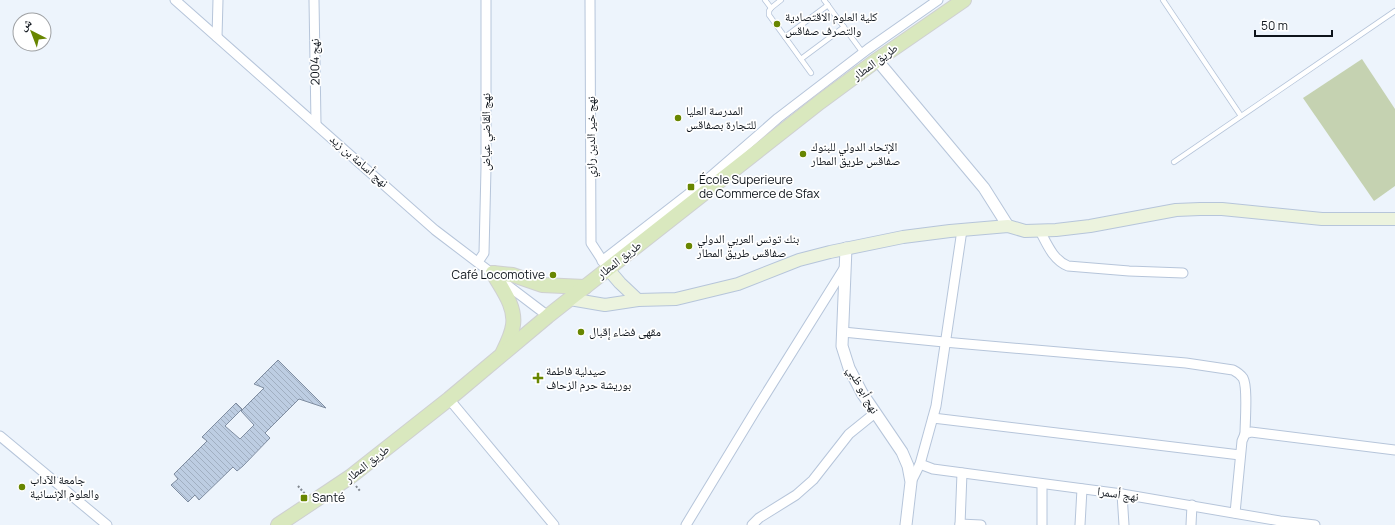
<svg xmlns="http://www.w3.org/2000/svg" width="1395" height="525" viewBox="0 0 1395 525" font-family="Manrope,'Noto Naskh Arabic',sans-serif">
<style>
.pitch{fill:#c5d2b1}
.building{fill:url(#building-back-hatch);stroke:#7f8da1}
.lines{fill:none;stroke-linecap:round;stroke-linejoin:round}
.service-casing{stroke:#b6c5da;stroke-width:6}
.minor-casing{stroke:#b6c5da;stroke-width:11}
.tertiary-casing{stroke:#b6c5da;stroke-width:13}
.secondary-casing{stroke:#b6c5da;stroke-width:14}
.primary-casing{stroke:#cfd0d1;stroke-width:16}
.path{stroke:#828890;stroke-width:2;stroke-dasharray:2 2;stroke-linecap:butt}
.service{stroke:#fff;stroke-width:4.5}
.minor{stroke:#fff;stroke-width:9}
.tertiary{stroke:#fff;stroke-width:11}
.secondary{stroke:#ecf3de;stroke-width:12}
.primary{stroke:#d9e8be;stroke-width:14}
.poi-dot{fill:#688600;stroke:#fff;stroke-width:1.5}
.labels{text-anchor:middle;stroke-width:3.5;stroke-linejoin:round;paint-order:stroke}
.poi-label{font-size:12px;fill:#0e141b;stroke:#fff;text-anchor:start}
.street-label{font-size:12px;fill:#0e141b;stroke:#fff}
</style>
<defs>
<pattern id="building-back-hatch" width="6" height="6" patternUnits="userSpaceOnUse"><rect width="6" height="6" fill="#bdcde2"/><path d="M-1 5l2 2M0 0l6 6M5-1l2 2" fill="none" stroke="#a1afc1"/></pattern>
</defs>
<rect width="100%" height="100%" fill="#edf4fc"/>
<polygon class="pitch" points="1362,59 1395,109 1395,186 1374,201 1303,98"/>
<polygon class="building" points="278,360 326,408 299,399 265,433 270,438 243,466 237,471 233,467 199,500 195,495 188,502 171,485 178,479 174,474 207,441 202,437 236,403 242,409 225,426 240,439 254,425 241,411 264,388 254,384"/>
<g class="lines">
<g class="service-casing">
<g id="service">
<polyline points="765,0 771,8"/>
<polyline points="781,0 771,8 769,11 769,15 811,73"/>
<polyline points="824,0 863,53"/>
<polyline points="1163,0 1241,116"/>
<polyline points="785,37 828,5"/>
<polyline points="801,59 844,27"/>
<polyline points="1174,162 1395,11"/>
</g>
</g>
<g class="minor-casing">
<g id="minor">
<polyline points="175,0 435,230 548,316"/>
<polyline points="314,0 316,123"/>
<polyline points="590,0 591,243 606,266"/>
<polyline points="217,37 218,0"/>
<path d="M1040 231C1047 244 1053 260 1068 266L1129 271 1183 273"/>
<polyline points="602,261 709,178 778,118 868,49 938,0"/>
<polyline points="478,262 484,253 486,168 486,0"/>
<path d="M843 332 944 342 1186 363 1233 370C1237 372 1240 374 1243 378 1248 387 1245 422 1245 434"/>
<polyline points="449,399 554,525"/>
<polyline points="933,418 1240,455"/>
<polyline points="0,436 107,525"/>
<polyline points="920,464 933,469 1122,494 1280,521 1315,525"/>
<polyline points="911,482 920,464 936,406 962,230"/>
<polyline points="1122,494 1124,525"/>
<polyline points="1235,513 1242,441 1245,434 1251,432 1395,450"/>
<polyline points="960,524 981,525"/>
<polyline points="686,525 757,408 845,267"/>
<polyline points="752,525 759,518 796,495 813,480 849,434 875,413"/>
<polyline points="960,525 962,473"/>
<polyline points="1042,525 1042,484"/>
<polyline points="1080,525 1082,489"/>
<polyline points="1191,525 1192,505"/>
</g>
</g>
<g class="tertiary-casing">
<g id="tertiary">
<polyline points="877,60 984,188 1008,226"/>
<polyline points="846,248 842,346 849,368 862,393 902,452 908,466 911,482 906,525"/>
</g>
</g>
<g class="secondary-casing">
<g id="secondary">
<polyline points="608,269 620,283 638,300"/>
<polyline points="570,299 605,305 638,300 676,299 738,284 799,260 830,252 903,237 950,231 1008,226 1025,231 1056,230 1090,226 1176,210 1200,209 1222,209 1322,219 1395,219"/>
</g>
</g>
<g class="primary-casing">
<g id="primary">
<polyline points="493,273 513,275 542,285 585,287"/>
<path d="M493 273C501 288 516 306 513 325 512 334 507 344 503 352"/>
<polyline points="278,525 350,477 449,399 548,316 820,102 877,60 964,0"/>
</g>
</g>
<g class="path">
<polyline points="298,486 305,494"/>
<polyline points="356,486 360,491"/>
</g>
<use href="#service" class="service"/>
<use href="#minor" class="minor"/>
<use href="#tertiary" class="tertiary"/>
<use href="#secondary" class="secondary"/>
<use href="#primary" class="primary"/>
</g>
<g class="poi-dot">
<circle cx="777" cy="24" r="4"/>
<circle cx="678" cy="118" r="4"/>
<circle cx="803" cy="154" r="4"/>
<rect x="687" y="183" width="8" height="8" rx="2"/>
<circle cx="689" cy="246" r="4"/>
<circle cx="553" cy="275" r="4"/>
<circle cx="581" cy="332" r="4"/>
<path d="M536 372h4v4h4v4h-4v4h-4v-4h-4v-4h4z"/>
<circle cx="22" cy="487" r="4"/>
<rect x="300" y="494" width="8" height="8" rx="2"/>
</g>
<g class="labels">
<g class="poi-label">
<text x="785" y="21">كلية العلوم الاقتصادية<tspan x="785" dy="14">والتصرف صفاقس</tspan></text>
<text x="686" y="115">المدرسة العليا<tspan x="686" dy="14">للتجارة بصفاقس</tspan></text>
<text x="811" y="151">الإتحاد الدولي للبنوك<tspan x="811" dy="14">صفاقس طريق المطار</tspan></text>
<text x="699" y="184">École Superieure<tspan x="699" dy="14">de Commerce de Sfax</tspan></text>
<text x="697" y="243">بنك تونس العربي الدولي<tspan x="697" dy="14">صفاقس طريق المطار</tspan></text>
<text x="545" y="279" text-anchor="end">Café Locomotive</text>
<text x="589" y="336">مقهى فضاء إقبال</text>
<text x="546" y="375">صيدلية فاطمة<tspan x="546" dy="14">بوريشة حرم الزحاف</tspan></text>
<text x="30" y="484">جامعة الآداب<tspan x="30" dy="14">والعلوم الإنسانية</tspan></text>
<text x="312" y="502">Santé</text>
</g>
<g class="street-label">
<text transform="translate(315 62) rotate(-91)" y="4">نهج 2004</text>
<text transform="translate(875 62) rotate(-36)" y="4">طريق المطار</text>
<text transform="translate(486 132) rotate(-90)" y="4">نهج القاضي عياض</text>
<text transform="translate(591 137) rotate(-90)" y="4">نهج خير الدين رازي</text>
<text transform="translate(359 161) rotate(41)" y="4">نهج أسامة بن زيد</text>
<text transform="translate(619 260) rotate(-38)" y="4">طريق المطار</text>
<text transform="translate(863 390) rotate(61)" y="4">نهج أبو ظبي</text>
<text transform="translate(367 464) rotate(-38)" y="4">طريق المطار</text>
<text transform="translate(1118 494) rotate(8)" y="4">نهج أسمرا</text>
</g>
</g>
<g transform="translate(32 32) rotate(318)"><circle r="19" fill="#ffffff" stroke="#9fa1a4"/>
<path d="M0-3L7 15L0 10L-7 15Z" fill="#688600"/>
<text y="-6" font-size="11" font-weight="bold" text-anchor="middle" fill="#0e141b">ش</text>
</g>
<path d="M1255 30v6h77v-6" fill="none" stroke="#0e141b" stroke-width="2"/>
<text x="1261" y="30" font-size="12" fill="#0e141b" stroke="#ffffff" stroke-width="3" paint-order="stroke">50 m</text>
</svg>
